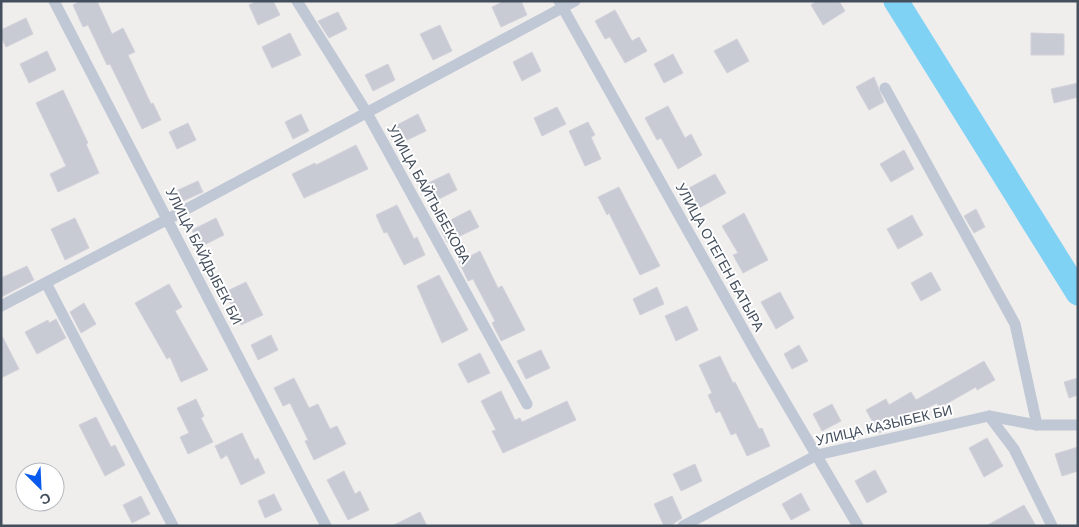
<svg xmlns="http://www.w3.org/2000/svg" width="1079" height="527" viewBox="0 0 1079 527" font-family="Arial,sans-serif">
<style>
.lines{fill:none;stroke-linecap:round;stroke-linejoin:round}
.river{stroke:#7fd2f4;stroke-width:25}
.building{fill:#c9cbd4;stroke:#d1d2da}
.street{stroke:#bfc8d4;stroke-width:11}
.labels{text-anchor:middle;stroke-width:4;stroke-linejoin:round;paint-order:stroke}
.street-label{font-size:14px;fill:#444f5d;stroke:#fff}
</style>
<rect width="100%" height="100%" fill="#f0eded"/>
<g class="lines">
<polyline class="river" points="896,1 1078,293"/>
</g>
<g class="building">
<polygon points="80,1 97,1 112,34 123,28 135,52 128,55 151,104 153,103 161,120 142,129 110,64 107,65 88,25 83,27 73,5"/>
<polygon points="257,1 273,1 280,15 258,25 249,5"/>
<polygon points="504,1 521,1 527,15 501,27 492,7"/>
<polygon points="817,1 839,1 845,11 823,25 811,5"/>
<polygon points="615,10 632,41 639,37 647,51 625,63 610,37 605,39 595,21"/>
<polygon points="338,12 347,29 329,38 318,21"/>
<polygon points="26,18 33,34 6,47 1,37 1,30"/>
<polygon points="440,25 452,51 433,60 420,34"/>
<polygon points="290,33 301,55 272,68 262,47"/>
<polygon points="1031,33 1064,34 1064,55 1031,55"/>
<polygon points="737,39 749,61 727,73 714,51"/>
<polygon points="47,51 56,70 29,83 20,64"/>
<polygon points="532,52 541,71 522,81 513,62"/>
<polygon points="673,54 683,73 664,83 654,64"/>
<polygon points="388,64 395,80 373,91 365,75"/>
<polygon points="874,77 884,102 869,110 856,87"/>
<polygon points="1078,83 1078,97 1054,103 1051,89"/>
<polygon points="63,90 88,143 86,144 99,173 58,192 50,174 66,166 36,103"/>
<polygon points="668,106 685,138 691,134 702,155 678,169 661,138 657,140 645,118"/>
<polygon points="557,107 566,124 542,136 534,118"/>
<polygon points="301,114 309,131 293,139 285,122"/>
<polygon points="418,114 426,131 403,142 395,126"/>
<polygon points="588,122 595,135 591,137 601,159 585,166 569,131"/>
<polygon points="188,123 196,140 177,149 169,132"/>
<polygon points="356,145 368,169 304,198 292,174 315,163 316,165"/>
<polygon points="904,150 914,169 891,182 880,164"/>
<polygon points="449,173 457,190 431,203 422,186"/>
<polygon points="715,174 726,193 699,208 689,188"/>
<polygon points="198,181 203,192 183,201 178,190"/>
<polygon points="619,187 660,266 640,275 609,213 607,215 598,197"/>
<polygon points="397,205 414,239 417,237 425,255 404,265 387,232 384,233 376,215"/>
<polygon points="976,209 985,227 974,233 964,216"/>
<polygon points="470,210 479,227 447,242 439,226"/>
<polygon points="744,213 768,260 743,273 733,255 738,253 722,226"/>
<polygon points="912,215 923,235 898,249 887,229"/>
<polygon points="75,218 89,248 65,260 51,229"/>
<polygon points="216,218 224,235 200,247 192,230"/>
<polygon points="480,251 498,288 502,286 525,330 501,341 492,323 495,321 473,279 468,281 459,262"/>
<polygon points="27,266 34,280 1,297 1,278"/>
<polygon points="931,272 941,290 921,301 911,283"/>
<polygon points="439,275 468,330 442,343 417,286"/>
<polygon points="246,282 263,315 241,325 225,292"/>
<polygon points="169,284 182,307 175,311 208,370 181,382 170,357 167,359 135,303"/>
<polygon points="657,287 664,304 640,315 633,299"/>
<polygon points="780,292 794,318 776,329 761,302"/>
<polygon points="84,303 96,324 81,333 70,312"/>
<polygon points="687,306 698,330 676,341 665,316"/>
<polygon points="56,319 66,338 37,354 25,332 48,320 49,323"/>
<polygon points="1,334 19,369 1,378"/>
<polygon points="271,335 278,350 258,360 251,345"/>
<polygon points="799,345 808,361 792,369 784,354"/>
<polygon points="541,350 550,368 526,379 517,361"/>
<polygon points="480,353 490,373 468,383 458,364"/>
<polygon points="720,356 733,383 735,382 759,429 762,428 770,446 747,456 736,433 731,435 720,411 716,413 708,395 712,393 699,365"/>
<polygon points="984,361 995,380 977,390 976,387 939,408 937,403 879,433 866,410 886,399 889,405 911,392 916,400"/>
<polygon points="294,378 309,408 318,404 330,429 337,426 346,444 314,460 305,441 308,440 290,403 283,406 274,388"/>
<polygon points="1078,378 1078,395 1069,398 1064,382"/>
<polygon points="501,391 515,420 520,418 522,422 567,401 576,420 503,453 492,431 496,430 481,401"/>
<polygon points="196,399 204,416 201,418 213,442 188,454 180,437 189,433 177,408"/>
<polygon points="832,404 841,421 822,431 813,414"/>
<polygon points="96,417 111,447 115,445 125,465 105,476 79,425"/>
<polygon points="242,433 255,460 258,458 265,473 241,485 227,455 221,459 215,446"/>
<polygon points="987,438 1003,466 984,477 969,448"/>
<polygon points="1078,447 1078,471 1062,476 1055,454"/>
<polygon points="695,464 702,481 681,491 673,474"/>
<polygon points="875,470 887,492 867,503 855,481"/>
<polygon points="344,471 355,494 360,491 369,510 348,520 327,480"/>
<polygon points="801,493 810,510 791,520 782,504"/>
<polygon points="274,494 282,510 265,518 258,501"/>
<polygon points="141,496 150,514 132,523 123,505"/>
<polygon points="672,496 682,518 670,526 664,526 654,504"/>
<polygon points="1024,505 1036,526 986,526"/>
<polygon points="420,512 427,526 392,526"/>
</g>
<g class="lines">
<g class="street">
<polyline points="54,1 326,526"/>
<polyline points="297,1 367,113 527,404"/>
<polyline points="559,1 757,354 858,526"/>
<polyline points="885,88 1015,324 1037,425"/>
<polyline points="46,283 173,526"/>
<polyline points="1,306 168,219 575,1"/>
<polyline points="989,416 1014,449 1052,526"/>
<polyline points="683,526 817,455 989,416 1037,425 1078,425"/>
</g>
</g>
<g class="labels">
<g class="street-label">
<text transform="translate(429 194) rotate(61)" y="5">УЛИЦА БАЙТЫБЕКОВА</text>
<text transform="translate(204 256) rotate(63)" y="5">УЛИЦА БАЙДЫБЕК БИ</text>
<text transform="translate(720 257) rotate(61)" y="5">УЛИЦА ОТЕГЕН БАТЫРА</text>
<text transform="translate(884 425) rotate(-13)" y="5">УЛИЦА КАЗЫБЕК БИ</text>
</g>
</g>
<rect width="1079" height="527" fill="none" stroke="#444f5d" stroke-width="5"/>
<g transform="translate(40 487) rotate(156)"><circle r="24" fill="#ffffff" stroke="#b4b9be"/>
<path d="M0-4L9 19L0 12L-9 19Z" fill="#085aef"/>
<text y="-8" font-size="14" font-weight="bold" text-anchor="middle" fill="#444f5d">С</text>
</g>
</svg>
